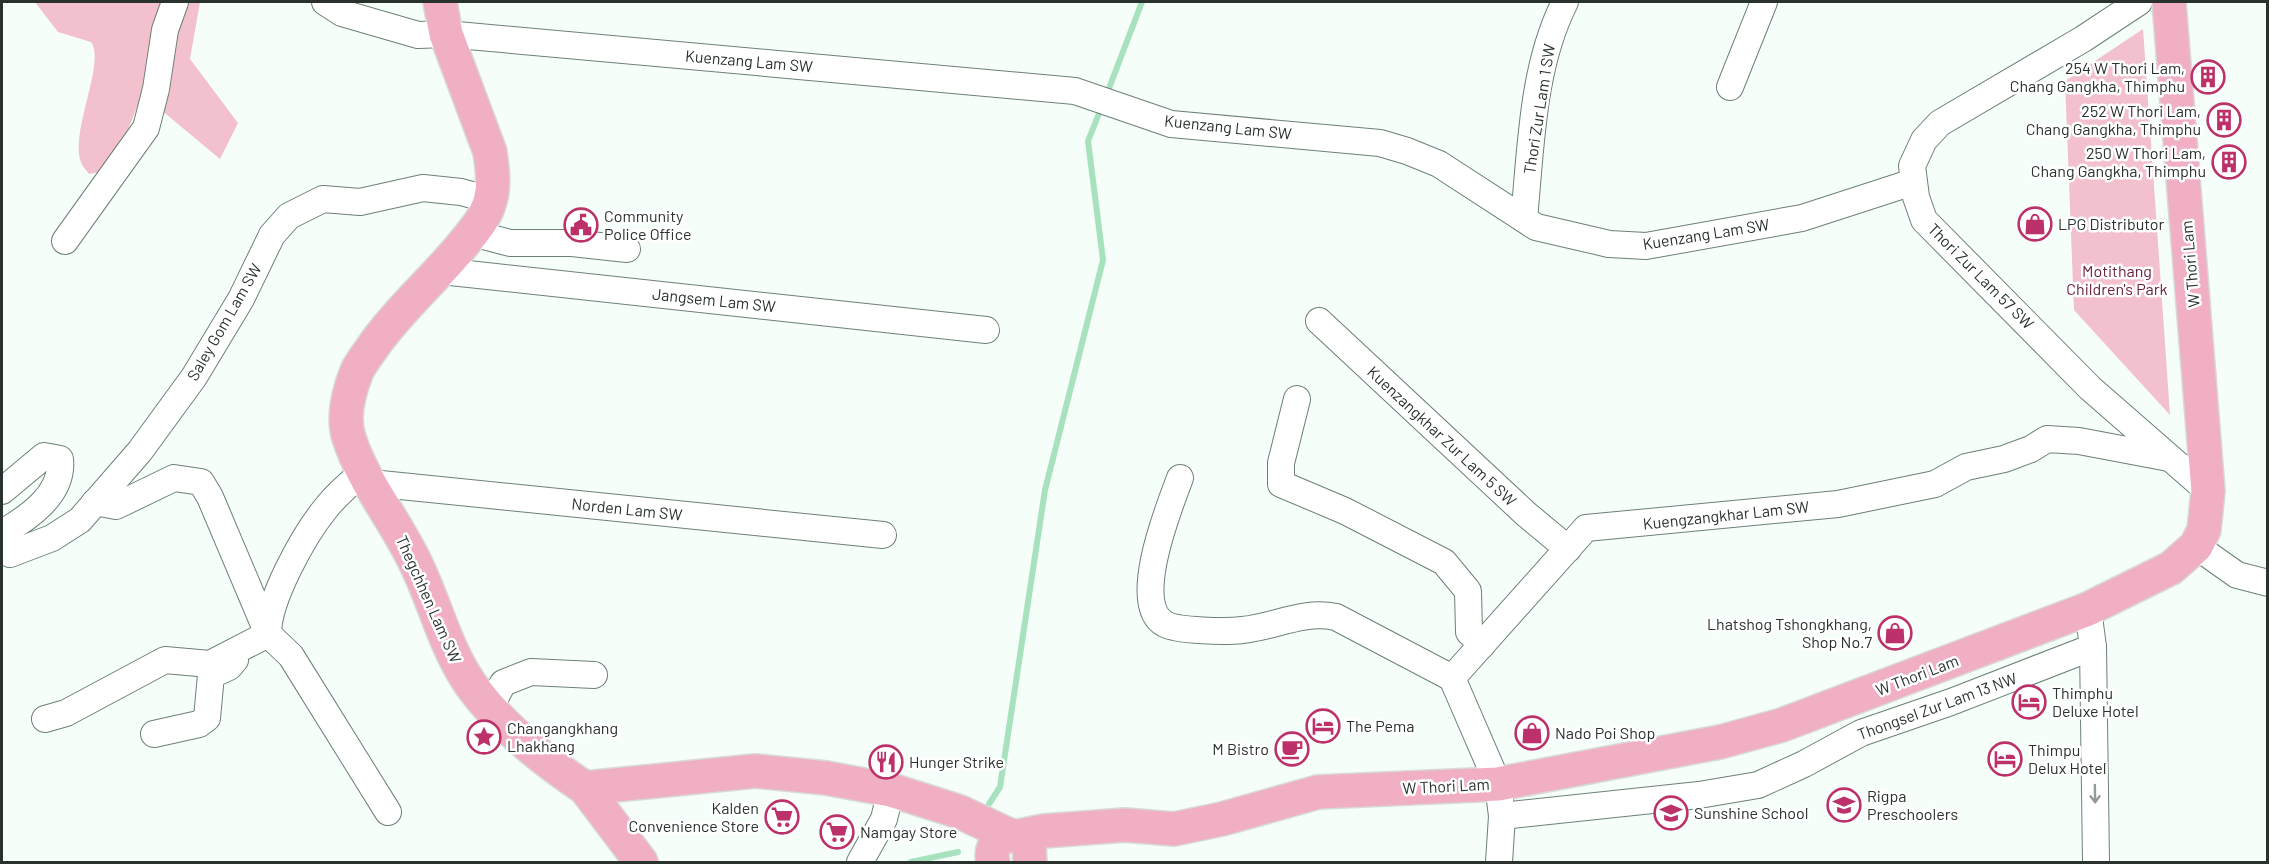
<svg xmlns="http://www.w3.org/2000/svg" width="2269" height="864" viewBox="0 0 2269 864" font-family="Barlow,sans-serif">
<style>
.green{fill:#f3c0ce}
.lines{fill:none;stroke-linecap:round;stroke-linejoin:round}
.stream{stroke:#a8e1be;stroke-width:6}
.minor-casing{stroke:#6c8173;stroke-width:28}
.major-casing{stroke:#d8dad9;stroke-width:36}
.minor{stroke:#fff;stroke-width:26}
.major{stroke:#f1afc4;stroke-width:33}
.oneway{stroke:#949896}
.labels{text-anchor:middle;stroke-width:5;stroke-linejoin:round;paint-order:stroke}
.street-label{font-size:16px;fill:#29322d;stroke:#fff}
.poi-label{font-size:16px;fill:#29322d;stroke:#fff;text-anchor:start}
.park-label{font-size:16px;fill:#6a233d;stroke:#fff}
</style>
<rect width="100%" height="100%" fill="#f5fef8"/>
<g class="green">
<path d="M35 2H200L190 59 238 123 220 159 142 94 126 135 101 172 89 174C86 170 82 166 81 162 70 131 106 63 91 42L58 32Z"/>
<polygon points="2143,29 2170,415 2074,310 2065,81"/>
</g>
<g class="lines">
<g class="stream">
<polyline points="1106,96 1142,2"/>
<polyline points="989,804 1000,787 1045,490 1103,260 1088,141 1102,106"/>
<polyline points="911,862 958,852"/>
</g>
<g class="minor-casing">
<g id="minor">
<polyline points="325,2 342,13 418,35 446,34 1075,91 1171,124 1380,143 1407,151 1439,164 1536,227 1609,244 1646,246 1802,218 1913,182"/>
<polyline points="2139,2 2083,39 1940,123 1924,140 1912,166 1916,197 1924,220 2090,388 2208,491"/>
<polyline points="1730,87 1764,2"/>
<path d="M1524 219C1531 147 1532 67 1565 2"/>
<polyline points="472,233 510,243 572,243 627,249"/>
<polyline points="65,241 146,128 156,89 165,30 175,2"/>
<polyline points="441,271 986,330"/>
<polyline points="1319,321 1526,514 1568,549"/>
<polyline points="1297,399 1281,463 1281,484 1345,511 1444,562 1468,591 1469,632 1482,645"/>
<path d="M1180 478C1170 505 1129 605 1165 624 1177 631 1227 632 1242 630 1275 627 1302 610 1336 617L1452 678"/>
<polyline points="371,483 883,535"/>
<path d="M2 491 44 456 60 459C64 494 28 518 2 533"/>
<polyline points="95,502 116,506 174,478 201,482 210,497 268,634 291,656 388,812"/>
<polyline points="2196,546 2237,575 2268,583"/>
<polyline points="2,550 10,554 52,538 80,520 140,451 194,377 241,299 272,235 289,216 323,199 360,202 423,188 461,192 491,200"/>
<polyline points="2088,609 2093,647 2096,862"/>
<path d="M268 634C268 599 304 535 326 508 337 494 350 483 363 472"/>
<polyline points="490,708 503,683 531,672 594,675"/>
<polyline points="45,719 66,713 165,660 210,664 268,634"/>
<polyline points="154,734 199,724 207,718 211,675 229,667 235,660"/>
<polyline points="1502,816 1699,795 1758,785 1804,764 1861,733 1951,702 2093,647"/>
<polyline points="860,862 884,819 891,790"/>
<polyline points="1499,862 1502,816 1498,784 1452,678 1586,528 1838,504 1935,484 1966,467 2004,459 2031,449 2047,439 2079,441 2169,458"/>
</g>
</g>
<g class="major-casing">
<g id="major">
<path d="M440 2 446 34 490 152C492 167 495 185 490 201 486 217 474 231 464 243 435 279 401 307 374 345 369 353 361 362 357 371 349 391 342 417 349 438 363 482 395 520 415 562 435 602 445 648 471 685 501 727 543 760 585 788L755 771 826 778 891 790 960 812 1009 835"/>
<polyline points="585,788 641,862"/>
<polyline points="1019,836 1044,831 1125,825 1174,829 1222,819 1318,792 1498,784 1720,742 1782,725 2088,609 2171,568 2196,546 2204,530 2208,491 2169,2"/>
<path d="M993 862C987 839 1013 826 1029 845L1030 862"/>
</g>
</g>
<use href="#minor" class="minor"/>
<use href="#major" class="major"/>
</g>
<defs><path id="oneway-shaft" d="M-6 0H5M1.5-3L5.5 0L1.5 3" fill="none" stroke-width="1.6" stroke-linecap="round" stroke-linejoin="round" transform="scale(1.5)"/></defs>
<use class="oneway" href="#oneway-shaft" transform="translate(2095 794) rotate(89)"/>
<defs>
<g id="building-ring" transform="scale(1.725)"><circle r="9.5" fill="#fff" stroke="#bc3169" stroke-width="1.5"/><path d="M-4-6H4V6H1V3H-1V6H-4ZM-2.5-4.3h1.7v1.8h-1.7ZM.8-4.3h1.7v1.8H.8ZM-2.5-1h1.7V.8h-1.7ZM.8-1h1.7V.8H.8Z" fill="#bc3169"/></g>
<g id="shop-ring" transform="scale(1.725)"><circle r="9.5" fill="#fff" stroke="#bc3169" stroke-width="1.5"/><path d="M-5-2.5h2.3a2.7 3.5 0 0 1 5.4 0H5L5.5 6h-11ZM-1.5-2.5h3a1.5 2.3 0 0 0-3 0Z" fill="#bc3169"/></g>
<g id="civic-ring" transform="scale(1.725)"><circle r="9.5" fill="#fff" stroke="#bc3169" stroke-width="1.5"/><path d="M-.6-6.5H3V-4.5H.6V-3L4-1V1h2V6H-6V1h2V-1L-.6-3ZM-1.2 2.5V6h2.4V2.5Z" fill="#bc3169"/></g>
<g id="hotel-ring" transform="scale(1.725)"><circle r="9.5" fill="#fff" stroke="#bc3169" stroke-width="1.5"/><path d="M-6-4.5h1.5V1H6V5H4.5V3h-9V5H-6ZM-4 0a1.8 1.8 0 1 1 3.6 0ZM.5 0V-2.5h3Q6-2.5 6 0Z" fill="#bc3169"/></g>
<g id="sight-ring" transform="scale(1.725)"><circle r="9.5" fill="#fff" stroke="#bc3169" stroke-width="1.5"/><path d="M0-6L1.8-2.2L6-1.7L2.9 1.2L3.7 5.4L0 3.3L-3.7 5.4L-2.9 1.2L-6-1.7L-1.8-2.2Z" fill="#bc3169"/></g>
<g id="cafe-ring" transform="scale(1.725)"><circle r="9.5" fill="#fff" stroke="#bc3169" stroke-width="1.5"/><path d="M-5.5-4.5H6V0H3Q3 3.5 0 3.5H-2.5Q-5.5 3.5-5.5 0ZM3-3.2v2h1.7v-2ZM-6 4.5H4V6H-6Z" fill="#bc3169"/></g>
<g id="restaurant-ring" transform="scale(1.725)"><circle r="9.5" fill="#fff" stroke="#bc3169" stroke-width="1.5"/><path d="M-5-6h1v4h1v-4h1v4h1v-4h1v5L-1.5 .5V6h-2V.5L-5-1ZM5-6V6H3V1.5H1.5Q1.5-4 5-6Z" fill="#bc3169"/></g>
<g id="school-ring" transform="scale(1.725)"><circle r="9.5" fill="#fff" stroke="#bc3169" stroke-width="1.5"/><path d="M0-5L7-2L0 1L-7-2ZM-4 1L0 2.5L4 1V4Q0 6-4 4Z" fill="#bc3169"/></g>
<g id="supermarket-ring" transform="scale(1.725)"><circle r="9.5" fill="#fff" stroke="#bc3169" stroke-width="1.5"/><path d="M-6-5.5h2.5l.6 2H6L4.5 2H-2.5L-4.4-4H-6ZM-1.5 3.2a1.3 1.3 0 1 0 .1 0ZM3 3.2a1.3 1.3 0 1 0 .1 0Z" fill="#bc3169"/></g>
</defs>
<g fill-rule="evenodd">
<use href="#building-ring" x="2208" y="77"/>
<use href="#building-ring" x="2224" y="120"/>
<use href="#building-ring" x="2229" y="162"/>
<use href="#shop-ring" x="2035" y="224"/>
<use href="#civic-ring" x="581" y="225"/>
<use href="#shop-ring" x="1895" y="633"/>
<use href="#hotel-ring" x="2029" y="702"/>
<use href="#hotel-ring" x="1323" y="726"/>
<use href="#shop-ring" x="1532" y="733"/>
<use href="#sight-ring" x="484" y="737"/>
<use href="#cafe-ring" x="1292" y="749"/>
<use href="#hotel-ring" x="2005" y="759"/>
<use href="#restaurant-ring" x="886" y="762"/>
<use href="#school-ring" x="1844" y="805"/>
<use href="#school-ring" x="1671" y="813"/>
<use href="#supermarket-ring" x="782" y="817"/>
<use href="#supermarket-ring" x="837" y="832"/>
</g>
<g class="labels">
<g class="street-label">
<text transform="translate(749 61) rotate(5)" y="6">Kuenzang Lam SW</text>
<text transform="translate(1539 109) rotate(-81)" y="6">Thori Zur Lam 1 SW</text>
<text transform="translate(1228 127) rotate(6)" y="6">Kuenzang Lam SW</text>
<text transform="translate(1706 234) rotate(-9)" y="6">Kuenzang Lam SW</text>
<text transform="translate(2190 264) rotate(-95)" y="6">W Thori Lam</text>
<text transform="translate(1981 276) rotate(45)" y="6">Thori Zur Lam 57 SW</text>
<text transform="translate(714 300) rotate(6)" y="6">Jangsem Lam SW</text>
<text transform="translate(224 322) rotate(-60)" y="6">Saley Gom Lam SW</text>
<text transform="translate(1442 436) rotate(43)" y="6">Kuenzangkhar Zur Lam 5 SW</text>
<text transform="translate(627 509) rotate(6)" y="6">Norden Lam SW</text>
<text transform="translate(1726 515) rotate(-6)" y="6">Kuengzangkhar Lam SW</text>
<text transform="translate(429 599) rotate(66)" y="6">Thegchhen Lam SW</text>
<text transform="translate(1917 675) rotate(-21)" y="6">W Thori Lam</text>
<text transform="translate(1937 706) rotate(-20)" y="6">Thongsel Zur Lam 13 NW</text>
<text transform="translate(1446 786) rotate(-3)" y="6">W Thori Lam</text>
</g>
<g class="poi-label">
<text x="2185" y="74" text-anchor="end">254 W Thori Lam,<tspan x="2185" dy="18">Chang Gangkha, Thimphu</tspan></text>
<text x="2201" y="117" text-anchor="end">252 W Thori Lam,<tspan x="2201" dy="18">Chang Gangkha, Thimphu</tspan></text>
<text x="2206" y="159" text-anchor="end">250 W Thori Lam,<tspan x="2206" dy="18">Chang Gangkha, Thimphu</tspan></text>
<text x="604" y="222">Community<tspan x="604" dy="18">Police Office</tspan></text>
<text x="2058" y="230">LPG Distributor</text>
<text x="1872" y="630" text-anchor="end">Lhatshog Tshongkhang,<tspan x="1872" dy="18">Shop No.7</tspan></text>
<text x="2052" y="699">Thimphu<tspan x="2052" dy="18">Deluxe Hotel</tspan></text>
<text x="1346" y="732">The Pema</text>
<text x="507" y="734">Changangkhang<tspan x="507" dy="18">Lhakhang</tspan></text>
<text x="1555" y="739">Nado Poi Shop</text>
<text x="1269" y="755" text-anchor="end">M Bistro</text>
<text x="2028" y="756">Thimpu<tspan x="2028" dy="18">Delux Hotel</tspan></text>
<text x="909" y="768">Hunger Strike</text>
<text x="1867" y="802">Rigpa<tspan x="1867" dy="18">Preschoolers</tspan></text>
<text x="759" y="814" text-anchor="end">Kalden<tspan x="759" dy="18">Convenience Store</tspan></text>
<text x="1694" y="819">Sunshine School</text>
<text x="860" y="838">Namgay Store</text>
</g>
<g class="park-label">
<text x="2117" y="277">Motithang<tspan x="2117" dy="18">Children's Park</tspan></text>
</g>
</g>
<rect width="2269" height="864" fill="none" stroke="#29322d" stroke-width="6"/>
</svg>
